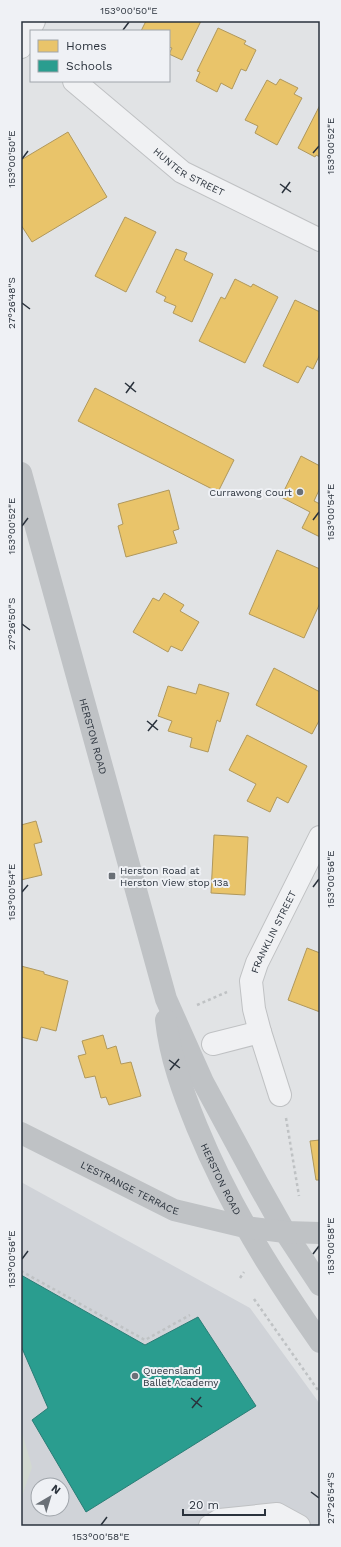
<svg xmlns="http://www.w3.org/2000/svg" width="341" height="1547" viewBox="0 0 341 1547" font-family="'Work Sans',sans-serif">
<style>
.built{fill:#d0d3d8;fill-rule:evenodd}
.green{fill:#d2d9d1}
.homes{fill:#e9c46a;stroke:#b0985c}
.schools{fill:#2a9d8f;stroke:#2a7d76}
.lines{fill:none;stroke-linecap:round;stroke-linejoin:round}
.street-casing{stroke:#bfc1c3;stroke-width:24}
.path{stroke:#bfc2c4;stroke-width:2.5;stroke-dasharray:3 3;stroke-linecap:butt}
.street{stroke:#f0f1f3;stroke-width:22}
.secondary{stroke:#bfc2c5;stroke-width:22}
.ticks{fill:none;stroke:#2a323c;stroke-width:1.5}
.poi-dot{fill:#6a7077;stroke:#eff1f5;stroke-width:1.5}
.labels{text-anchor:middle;stroke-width:4;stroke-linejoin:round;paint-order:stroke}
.street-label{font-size:10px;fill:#2a323c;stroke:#eff1f5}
.poi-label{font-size:10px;fill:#2a323c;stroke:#eff1f5;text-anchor:start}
.neatline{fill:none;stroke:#2a323c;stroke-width:1.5}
.ticks-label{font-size:10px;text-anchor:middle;fill:#2a323c}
</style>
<rect width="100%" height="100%" fill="#e1e3e5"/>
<path class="built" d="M21 1182 250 1308 320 1404V1526H21ZM38 1485H62V1509H38Z"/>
<polygon class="green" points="21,1429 32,1467 21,1499"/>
<g class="homes">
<polygon points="146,21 201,21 182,60 169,54 172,48 169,47 169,31 141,31"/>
<polygon points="218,28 246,41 244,44 256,50 246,71 241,69 232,89 221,83 217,92 196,81 200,72 197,71"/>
<polygon points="280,79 298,88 294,94 302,98 277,145 255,133 258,126 245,120 267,80 276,85"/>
<polygon points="320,105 320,157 316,155 315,157 298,148"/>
<polygon points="68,132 107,197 32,242 21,225 21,160"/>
<polygon points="125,217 156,232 126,292 95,276"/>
<polygon points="176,249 187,253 184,260 213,274 192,322 173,313 176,306 164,301 166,297 156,292"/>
<polygon points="235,279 251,287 253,284 278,297 245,363 199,341 221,297 225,299"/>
<polygon points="295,300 320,312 320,354 313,369 307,366 298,383 263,366"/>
<polygon points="95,388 234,460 218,492 78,421"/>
<polygon points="301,456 320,466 320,488 314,501 320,504 320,537 302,528 310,512 281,497"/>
<polygon points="169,490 179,529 173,531 177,543 126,557 118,526 123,524 118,504"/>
<polygon points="277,550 320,569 320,603 304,638 249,614"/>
<polygon points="164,593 184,605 180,611 199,622 182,651 171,646 168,652 133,632 153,598 159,601"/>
<polygon points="274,668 320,692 320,719 312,734 256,705"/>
<polygon points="199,684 229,693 220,722 217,720 208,752 190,747 192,738 168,731 172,721 158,716 168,686 196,694"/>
<polygon points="247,735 307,766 288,803 277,797 270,812 247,801 256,784 229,770"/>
<polygon points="36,821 42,842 34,844 42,875 21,880 21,825"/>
<polygon points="214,835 248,837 245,895 211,893"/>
<polygon points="307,948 320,953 320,1012 288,1000"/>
<polygon points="21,966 44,972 44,974 68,981 56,1031 41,1027 37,1041 21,1037"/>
<polygon points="103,1035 107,1049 116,1046 121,1064 131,1062 141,1096 109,1105 106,1097 101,1098 95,1076 85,1078 78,1056 86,1054 82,1041"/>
<polygon points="320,1140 320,1180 316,1180 310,1141"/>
</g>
<polygon class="schools" points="21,1275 145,1345 198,1317 256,1406 86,1512 32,1420 48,1408 21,1346"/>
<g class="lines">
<g class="street-casing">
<g id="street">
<polyline points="21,47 34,21"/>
<path id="s1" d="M74 81 182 172 320 240"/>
<polyline points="213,1044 260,1032"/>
<path id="s2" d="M280 1095 260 1032 254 1009 251 981 257 963 320 837"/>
<polyline points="210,1526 220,1520 277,1514 299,1526"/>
</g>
</g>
<g class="path">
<polyline points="197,1005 227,992"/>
<polyline points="286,1118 299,1196"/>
<polyline points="21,1271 145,1340 190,1315"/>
<polyline points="240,1278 244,1272"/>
<polyline points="254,1299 320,1393"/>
</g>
<use href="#street" class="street"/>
<g class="secondary">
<path id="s3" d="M21 473 166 999 203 1082 258 1184 285 1232 320 1285"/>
<path id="s4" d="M166 1020C170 1057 183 1093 197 1127 230 1207 271 1272 320 1342"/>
<path id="s5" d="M21 1133 174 1210 245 1227 285 1232 320 1233"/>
</g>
</g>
<path class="ticks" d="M123 30 129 22M313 153 319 146M22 159 28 151M280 184 291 192M282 193 290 182M22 303 30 309M125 383 136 392M126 393 134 382M313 520 319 512M22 526 28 518M22 624 30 630M147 721 158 730M148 731 157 720M313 887 319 879M22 892 28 885M169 1060 180 1068M170 1070 179 1059M313 1254 319 1246M22 1259 28 1251M191 1398 202 1407M192 1408 201 1397M311 1492 319 1498M101 1525 107 1517"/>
<g class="poi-dot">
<circle cx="300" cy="492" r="4"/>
<rect x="108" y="872" width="8" height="8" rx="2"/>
<circle cx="135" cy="1376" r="4"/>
</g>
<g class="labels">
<g class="street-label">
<text dy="4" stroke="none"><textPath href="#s1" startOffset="147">HUNTER STREET</textPath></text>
<text dy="4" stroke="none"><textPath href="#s3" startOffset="273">HERSTON ROAD</textPath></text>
<text dy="4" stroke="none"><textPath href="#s2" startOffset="172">FRANKLIN STREET</textPath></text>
<text dy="4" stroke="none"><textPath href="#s4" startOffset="169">HERSTON ROAD</textPath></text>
<text dy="4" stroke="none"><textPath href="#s5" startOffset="122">L'ESTRANGE TERRACE</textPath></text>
</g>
<g class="poi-label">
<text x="292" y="496" text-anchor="end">Currawong Court</text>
<text x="120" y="874">Herston Road at<tspan x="120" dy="12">Herston View stop 13a</tspan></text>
<text x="143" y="1374">Queensland<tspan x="143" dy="12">Ballet Academy</tspan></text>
</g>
</g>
<rect width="341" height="1547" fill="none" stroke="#eff1f5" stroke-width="44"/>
<rect x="30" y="30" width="140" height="52" fill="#eff1f5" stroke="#a0a5ab"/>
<rect x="38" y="40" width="20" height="12" fill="#e9c46a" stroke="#a0a5ab"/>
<text x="66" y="50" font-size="12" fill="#2a323c">Homes</text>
<rect x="38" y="60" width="20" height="12" fill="#2a9d8f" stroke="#a0a5ab"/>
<text x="66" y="70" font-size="12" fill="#2a323c">Schools</text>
<g transform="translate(50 1497) rotate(38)"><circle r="19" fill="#eff1f5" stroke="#a0a5ab"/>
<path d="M0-3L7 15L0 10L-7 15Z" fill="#6a7077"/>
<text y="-6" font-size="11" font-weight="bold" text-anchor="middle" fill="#2a323c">N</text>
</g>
<path d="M183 1509v6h82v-6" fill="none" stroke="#2a323c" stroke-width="2"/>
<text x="189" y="1509" font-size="12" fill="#2a323c" stroke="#eff1f5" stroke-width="3" paint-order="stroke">20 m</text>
<rect x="22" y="22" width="297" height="1503" class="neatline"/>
<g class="ticks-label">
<text x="129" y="14">153°00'50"E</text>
<text transform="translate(330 146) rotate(-90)" y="4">153°00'52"E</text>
<text transform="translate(11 159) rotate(-90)" y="4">153°00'50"E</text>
<text transform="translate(11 303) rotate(-90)" y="4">27°26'48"S</text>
<text transform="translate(330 512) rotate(-90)" y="4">153°00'54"E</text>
<text transform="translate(11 526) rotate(-90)" y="4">153°00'52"E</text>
<text transform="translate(11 624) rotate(-90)" y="4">27°26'50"S</text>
<text transform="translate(330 879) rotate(-90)" y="4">153°00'56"E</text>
<text transform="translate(11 892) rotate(-90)" y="4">153°00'54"E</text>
<text transform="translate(330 1246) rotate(-90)" y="4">153°00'58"E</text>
<text transform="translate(11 1259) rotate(-90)" y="4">153°00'56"E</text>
<text transform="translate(330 1498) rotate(-90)" y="4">27°26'54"S</text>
<text x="101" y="1540">153°00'58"E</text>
</g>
</svg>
